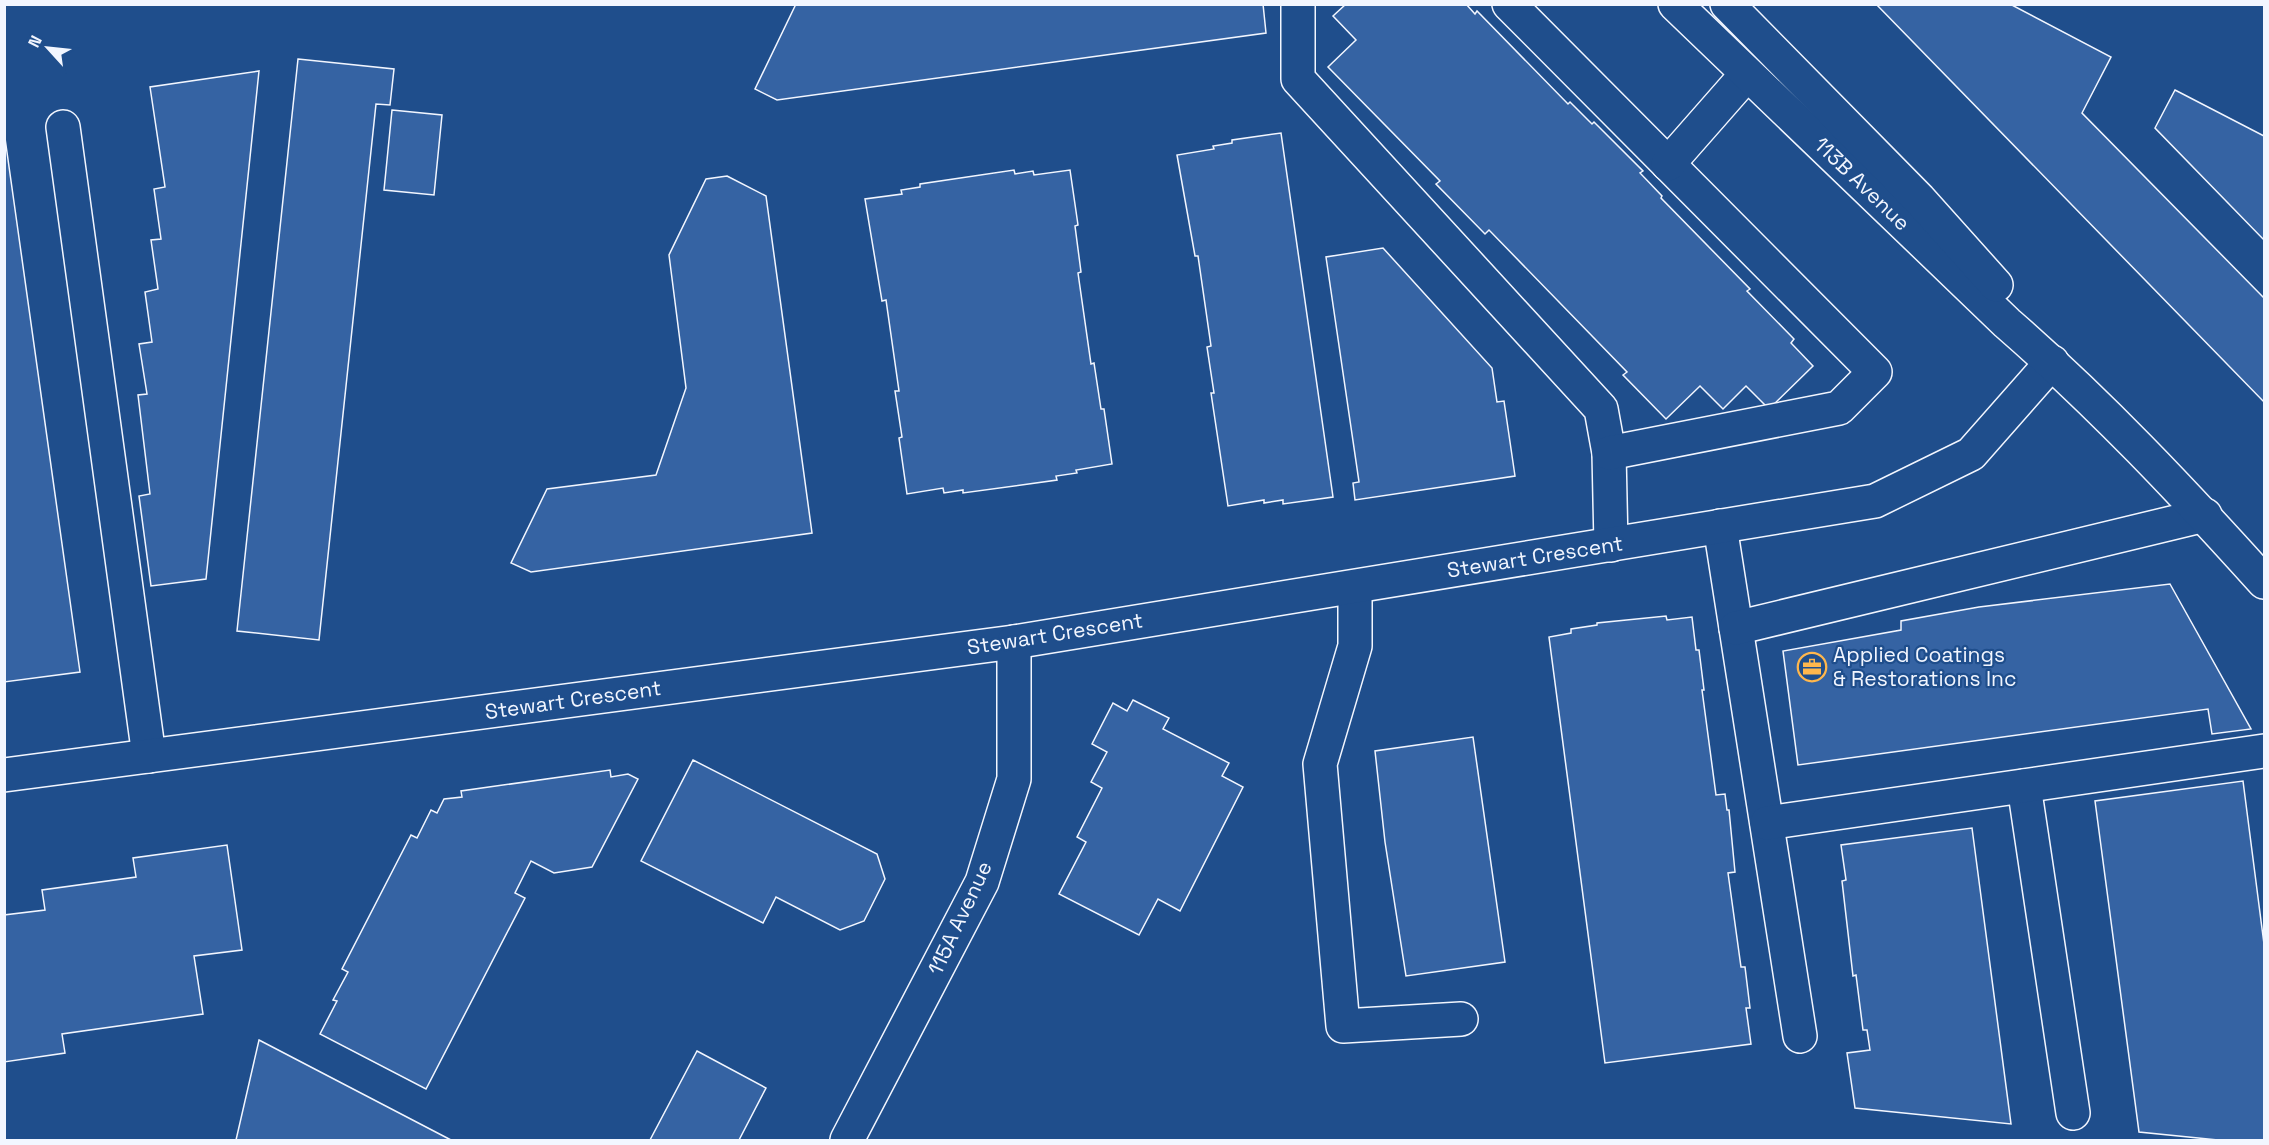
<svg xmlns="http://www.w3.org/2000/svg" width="2269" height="1145" viewBox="0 0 2269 1145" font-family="'Space Grotesk',sans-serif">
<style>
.building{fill:#3563a3;stroke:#f2f6ff;stroke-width:1.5}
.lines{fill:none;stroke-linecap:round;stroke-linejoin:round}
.minor-casing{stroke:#f2f6ff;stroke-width:36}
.major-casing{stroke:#f2f6ff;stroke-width:36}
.minor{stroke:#1f4e8c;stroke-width:33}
.major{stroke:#1f4e8c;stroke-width:33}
.labels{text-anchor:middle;stroke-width:4.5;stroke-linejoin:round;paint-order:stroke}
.street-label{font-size:21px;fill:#f2f6ff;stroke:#1f4e8c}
.poi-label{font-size:21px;fill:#f2f6ff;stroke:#1f4e8c;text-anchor:start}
</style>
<rect width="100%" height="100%" fill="#1f4e8c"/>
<g class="building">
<polygon points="796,4 1263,4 1266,33 777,100 755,89"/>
<polygon points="1346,4 1466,4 1475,14 1477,11 1568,104 1570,102 1592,124 1594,122 1643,171 1640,173 1662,196 1661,198 1750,289 1747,291 1794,339 1791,343 1813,366 1769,409 1746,386 1723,409 1700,386 1666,419 1623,375 1627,372 1489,230 1485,234 1436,184 1440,181 1328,67 1356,40 1333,16"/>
<polygon points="1876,4 2010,4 2111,57 2082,113 2264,298 2264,402"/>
<polygon points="298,59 394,69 390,105 376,104 319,640 237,631"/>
<polygon points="259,71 206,579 151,586 139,496 150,494 138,395 147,394 139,344 152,342 145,292 158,289 151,240 161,239 154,189 165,187 150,87"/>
<polygon points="2175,90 2264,136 2264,240 2155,128"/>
<polygon points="392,110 442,115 434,195 384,190"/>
<polygon points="4,131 80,672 4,682"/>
<polygon points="1281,133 1333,497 1283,504 1283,500 1264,503 1264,500 1228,506 1211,393 1214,393 1207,347 1211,346 1198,256 1195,256 1177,155 1214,149 1213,146 1232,143 1232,140"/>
<polygon points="1014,170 1015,174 1033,171 1034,175 1070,170 1078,225 1075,226 1081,272 1078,273 1091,364 1094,363 1101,409 1104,409 1112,464 1076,470 1077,473 1056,476 1057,480 963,493 963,490 944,493 943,488 907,494 899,438 902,437 895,391 899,391 886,300 882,301 865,199 902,194 901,190 920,187 920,184"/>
<polygon points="727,176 766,196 812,533 531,572 511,563 547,489 656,475 686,388 669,255 706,179"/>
<polygon points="1383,248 1492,368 1497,402 1504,401 1515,476 1355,500 1353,483 1359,482 1326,257"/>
<polygon points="2170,584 2251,729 2212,734 2208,709 1798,765 1783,651 1901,630 1901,621 1979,607"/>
<polygon points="1666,616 1667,620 1692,617 1696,650 1699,650 1704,690 1702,690 1716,795 1725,794 1727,810 1729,810 1735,872 1728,873 1741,967 1745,967 1750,1008 1746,1008 1751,1044 1605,1063 1549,637 1571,633 1571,629 1597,625 1597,623"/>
<polygon points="1133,700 1169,718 1163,729 1229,763 1222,776 1243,787 1180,911 1158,899 1139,935 1059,894 1086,842 1077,837 1102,788 1091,782 1107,752 1092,744 1113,703 1127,711"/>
<polygon points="1473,737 1505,962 1406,976 1385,842 1375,751"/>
<polygon points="693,760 877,854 885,879 864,921 840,930 776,897 763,923 641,861"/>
<polygon points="610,770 611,777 628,774 638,779 592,867 554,873 531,861 515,893 525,898 426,1089 320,1034 337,1001 333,1000 348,972 342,969 411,835 417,838 431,810 437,813 444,799 462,797 461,791"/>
<polygon points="2243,781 2264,944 2264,1140 2218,1140 2139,1132 2095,801"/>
<polygon points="1972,828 2011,1124 1855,1108 1847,1053 1870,1050 1867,1030 1863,1030 1856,975 1853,976 1842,881 1846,880 1841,845"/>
<polygon points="227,845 242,950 194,956 203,1014 62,1034 65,1053 4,1062 4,915 45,910 42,890 136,877 133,858"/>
<polygon points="259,1040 451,1140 236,1140"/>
<polygon points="697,1051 766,1088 739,1140 650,1140"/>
</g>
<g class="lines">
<g class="minor-casing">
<g id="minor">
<polyline points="1298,4 1298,79 1601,409 1609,453 1611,545"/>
<polyline points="1509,4 1875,372 1839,408 1609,453"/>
<polyline points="63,127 149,756"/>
<polyline points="1668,164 1747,74"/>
<polyline points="1720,526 1800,1036"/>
<polyline points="1355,587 1355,646 1320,764 1343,1026 1461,1019"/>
<polyline points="1736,628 2205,515"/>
<polyline points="4,775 1014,642 1875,501 1971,454 2052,362"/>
<polyline points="2024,786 2073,1113"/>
<polyline points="1767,823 2264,751"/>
<polyline points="847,1140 982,882 1014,779 1014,642"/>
</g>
</g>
<g class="major-casing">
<g id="major">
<path d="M1675 4 2007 323C2099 403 2183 492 2264 582"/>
<polyline points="1727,4 1919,199 1996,285"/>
</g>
</g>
<use href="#minor" class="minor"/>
<use href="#major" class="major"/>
</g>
<defs>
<g id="office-ring" transform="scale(1.5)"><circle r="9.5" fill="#1f4e8c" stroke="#ffb74d" stroke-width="1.5"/><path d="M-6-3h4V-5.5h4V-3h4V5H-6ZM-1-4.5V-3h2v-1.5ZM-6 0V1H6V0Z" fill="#ffb74d"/></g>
</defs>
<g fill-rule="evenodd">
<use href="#office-ring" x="1812" y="667"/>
</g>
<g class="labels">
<g class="street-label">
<text transform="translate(1862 184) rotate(44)" y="7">113B Avenue</text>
<text transform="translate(1535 557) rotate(-9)" y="7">Stewart Crescent</text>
<text transform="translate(1055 634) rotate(-9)" y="7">Stewart Crescent</text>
<text transform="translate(573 700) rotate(-8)" y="7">Stewart Crescent</text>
<text transform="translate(960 918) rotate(-65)" y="7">115A Avenue</text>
</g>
<g class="poi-label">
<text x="1833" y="662">Applied Coatings<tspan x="1833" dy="24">&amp; Restorations Inc</tspan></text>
</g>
</g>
<rect width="2269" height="1145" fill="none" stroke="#f2f6ff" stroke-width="12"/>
<g transform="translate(48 48) rotate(297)" stroke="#1f4e8c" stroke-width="4.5" paint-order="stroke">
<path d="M0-4.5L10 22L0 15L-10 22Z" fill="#f2f6ff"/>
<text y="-9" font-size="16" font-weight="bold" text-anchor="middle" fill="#f2f6ff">N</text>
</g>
</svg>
